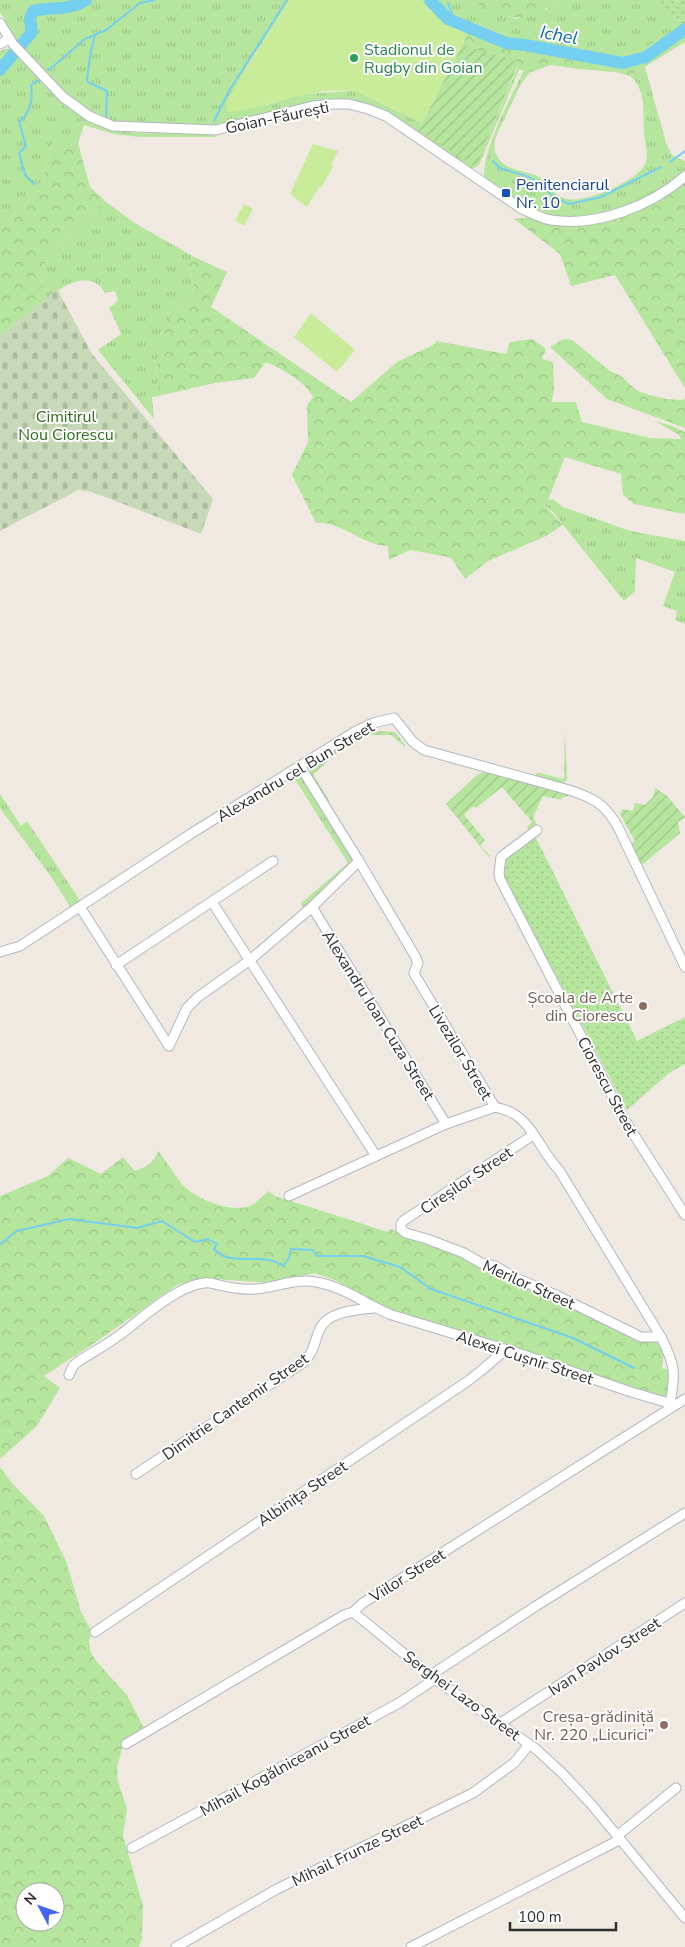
<svg xmlns="http://www.w3.org/2000/svg" width="685" height="1947" viewBox="0 0 685 1947" font-family="'Nunito Sans',sans-serif">
<style>
.grass{fill:url(#grass-tufts)}
.forest{fill:url(#forest-crowns);fill-rule:evenodd}
.cemetery{fill:url(#cemetery-stones)}
.park{fill:url(#park-dots)}
.garden{fill:url(#garden-furrows)}
.pitch{fill:#c9ec9a}
.lines{fill:none;stroke-linecap:round;stroke-linejoin:round}
.stream{stroke:#75cff0;stroke-width:2}
.river{stroke:#75cff0;stroke-width:12}
.minor-casing{stroke:#b4b7c1;stroke-width:11}
.minor{stroke:#fff;stroke-width:9}
.leisure-dot{fill:#2e9e5b;stroke:#fff;stroke-width:2}
.transit-dot{fill:#1a4fb4;stroke:#fff;stroke-width:2}
.education-dot{fill:#8d6e63;stroke:#fff;stroke-width:2}
.labels{text-anchor:middle;stroke-width:4;stroke-linejoin:round;paint-order:stroke}
.leisure-label{font-size:16px;fill:#27864d;stroke:#fff;text-anchor:start}
.street-label{font-size:16px;fill:#2e2e2e;stroke:#fff}
.transit-label{font-size:16px;fill:#164399;stroke:#fff;text-anchor:start}
.park-label{font-size:16px;fill:#2c6e1b;stroke:#fff}
.education-label{font-size:16px;fill:#785e54;stroke:#fff;text-anchor:end}
.water-label{font-size:18px;font-style:italic;fill:#0d6fa3;stroke:#fff}
</style>
<defs>
<pattern id="grass-tufts" width="24" height="20" patternUnits="userSpaceOnUse" patternTransform="scale(1.25)"><rect width="24" height="20" fill="#b6e59e"/><path d="M3 7l-1-3M5 7V3M7 7l1-3M15 17l-1-3M17 17v-4M19 17l1-3" fill="none" stroke="#9dc588"/></pattern>
<pattern id="forest-crowns" width="20" height="18" patternUnits="userSpaceOnUse" patternTransform="scale(1.25)"><rect width="20" height="18" fill="#b6e59e"/><path d="M2 6a3 3 0 1 1 6 0M12 15a3 3 0 1 1 6 0" fill="none" stroke="#9dc588"/></pattern>
<pattern id="cemetery-stones" width="16" height="16" patternUnits="userSpaceOnUse" patternTransform="scale(1.25)"><rect width="16" height="16" fill="#c8d9b8"/><path d="M2 7V4a2 2 0 0 1 4 0v3zM10 15v-3a2 2 0 0 1 4 0v3z" fill="#acbb9e"/></pattern>
<pattern id="park-dots" width="8" height="8" patternUnits="userSpaceOnUse" patternTransform="scale(1.25)"><rect width="8" height="8" fill="#b6e59e"/><path d="M2 2h.1M6 6h.1" fill="none" stroke="#9dc588" stroke-width="1.8" stroke-linecap="round"/></pattern>
<pattern id="garden-furrows" width="10" height="10" patternUnits="userSpaceOnUse" patternTransform="scale(1.25)"><rect width="10" height="10" fill="#b6e59e"/><path d="M-1 1l2-2M0 10L10 0M9 11l2-2" fill="none" stroke="#9dc588"/></pattern>
</defs>
<rect width="100%" height="100%" fill="#efe9e1"/>
<g class="grass">
<polygon points="0,0 290,0 245,70 266,105 304,94 351,91 359,92 422,123 419,131 476,166 517,69 519,70 479,165 472,169 389,113 370,105 349,101 332,99 312,102 221,126 118,123 102,118 70,98 13,39 15,37 0,12"/>
<polygon points="421,0 468,0 516,19 546,10 557,0 655,0 682,25 638,52 612,56 512,38 473,23 468,33 438,19"/>
<path d="M18 56C57 98 77 129 139 133 164 134 188 132 212 133L216 137H140L114 134 84 125 78 143H52L40 190 0 227V76Z"/>
<path d="M645 67 666 143 672 155 685 161V170C673 179 661 189 648 196 622 210 576 221 548 215 524 209 504 194 484 180 483 146 509 102 524 70L531 72C520 81 515 98 508 111 503 123 490 141 496 154 502 169 521 170 535 175 547 179 551 196 568 199 585 203 638 181 645 164 649 154 645 143 644 134 643 115 647 89 630 76Z"/>
<path d="M105 201 133 222 194 257 189 266 194 286 193 292C158 330 154 344 158 396L152 397 154 419 98 350 121 334 109 307 113 305 118 300 115 291 105 293C88 264 55 292 37 306L46 259Z"/>
<polygon points="553,499 563,507 630,531 685,541 685,624 675,620 677,611 663,606 675,572 636,558 635,591 624,601 553,512 544,505 548,500"/>
<polygon points="565,731 567,779 562,785 535,778 537,772 562,779 564,778"/>
<polygon points="296,775 301,775 353,854 352,863 304,909 301,903 348,863 296,781 290,777"/>
<polygon points="0,794 21,826 27,821 81,902 70,907 52,878 0,808"/>
</g>
<g class="forest">
<path d="M468 0H557C523 31 506 15 468 0Z"/>
<polygon points="685,22 685,42 630,76 615,72 579,69 551,65 531,72 517,69 518,62 462,46 472,23 512,38 612,56 638,52"/>
<polygon points="6,49 11,49 18,56 0,76 0,51"/>
<polygon points="52,143 78,143 90,187 105,201 46,259 37,306 0,336 0,227 40,190"/>
<polygon points="685,183 685,388 615,275 571,286 560,254 514,219 530,217 565,225 658,200"/>
<path d="M194 257 227 272 211 307 351 402 397 362 435 344 436 341 506 354 510 342 532 339 546 349 542 359 553 362 554 388 552 402H576L582 422 650 438 681 439 679 435 655 421 672 426 685 432V514L634 504 623 495 621 474 565 457 548 500 544 505 563 525 546 536 488 561 465 579 452 559 448 557 410 550 389 560 388 546C363 546 340 520 316 523L292 475 308 442 307 405 313 397C306 382 281 368 266 362L254 378 215 383 158 396C154 343 158 330 193 292L194 286 189 266Z"/>
<polygon points="563,339 572,340 610,371 621,376 636,390 649,395 667,399 683,400 685,398 685,428 607,399 550,347"/>
<path d="M158 1151C168 1162 176 1179 186 1188 201 1201 236 1215 254 1204 259 1200 264 1195 268 1191L275 1196 388 1232 390 1229 491 1267 639 1341 655 1340 664 1351 662 1368 669 1370 672 1374 667 1396 662 1397 647 1394 510 1347 384 1308 337 1281 315 1273 271 1283 203 1278 177 1285 99 1340 44 1376 60 1388 37 1426 0 1459V1196L48 1176 68 1158 101 1174 123 1157 135 1171C146 1167 155 1162 158 1151Z"/>
<path d="M0 1467 11 1482 44 1516 66 1561 81 1612 91 1630 89 1642 91 1653 97 1662 127 1695 145 1730 123 1743 117 1769 118 1782 127 1809 123 1835 143 1906 142 1939 139 1947H0ZM25 1892H55V1922H25Z"/>
</g>
<polygon class="cemetery" points="57,289 92,354 213,499 201,534 92,492 78,490 0,531 0,336"/>
<g class="park">
<polygon points="655,0 685,0 685,22 682,25"/>
<polygon points="535,836 637,1041 685,1017 685,1064 668,1074 627,1110 502,873 503,858"/>
</g>
<g class="garden">
<polygon points="462,45 519,62 476,167 418,131"/>
<path d="M387 731 396 733 405 745 404 746 391 735H358L313 774 330 802 327 803C320 793 304 777 312 765L353 735 363 732Z"/>
<polygon points="486,772 569,793 568,796 561,798 562,800 543,796 533,817 537,825 529,831 527,827 532,822 502,787 476,808 473,806 464,815 485,840 480,845 490,856 489,857 446,804 478,774"/>
<polygon points="655,788 666,795 685,817 678,822 680,833 641,866 631,844 635,841 620,814 622,809 633,811 635,803 645,805 653,797"/>
</g>
<g class="pitch">
<path d="M290 0H421L438 19 468 33 422 123 359 92C328 87 298 96 268 104 255 108 241 110 227 112L228 98Z"/>
<polygon points="313,144 338,151 331,165 333,167 321,188 319,187 307,207 290,194"/>
<polygon points="244,204 253,209 244,226 235,220"/>
<polygon points="311,313 355,350 337,372 294,337"/>
</g>
<g class="lines">
<g class="stream">
<polyline points="448,3 452,14 450,19"/>
<polyline points="95,35 91,51 87,79 88,82 107,91 106,117"/>
<polyline points="49,70 85,39 106,30 140,3 155,0"/>
<polyline points="214,121 229,91 287,0"/>
<polyline points="493,161 500,168 529,177 538,182 554,197 569,204 601,197 661,167"/>
<polyline points="670,162 685,151"/>
<path d="M34 184 25 175 19 153 26 146 19 122C31 112 33 100 31 85L39 80"/>
<path d="M0 1244 17 1231 69 1219 137 1228 162 1221 195 1242 208 1239 217 1244 214 1249C230 1268 264 1251 283 1266L289 1258 291 1249 312 1250 318 1256H363L400 1267 431 1289 573 1338 634 1368"/>
</g>
<g class="river">
<polyline points="430,0 448,19 506,43 525,45 623,63 646,57 685,29"/>
<path d="M0 70 32 32 30 19 33 11C53 6 66 12 86 0"/>
</g>
<g class="minor-casing">
<g id="minor">
<path d="M0 23 13 44 63 97 89 116 113 126 216 130 313 106 332 104H349L368 109 386 116 522 209C531 213 541 218 551 220 597 227 651 206 685 176"/>
<polyline points="0,44 9,39"/>
<path d="M300 766 359 861 415 956 418 963 414 973 416 977 495 1107C501 1109 508 1110 514 1114 534 1126 542 1153 559 1170L661 1337C675 1365 676 1372 670 1403"/>
<polyline points="537,830 501,857 499,873 500,879 624,1119 685,1215"/>
<polyline points="212,902 376,1156"/>
<polyline points="80,907 169,1046"/>
<polyline points="312,907 446,1124"/>
<path d="M0 952 20 946 192 833 356 731 373 723 394 718 413 742 424 750 569 790C594 798 605 804 618 827L685 967"/>
<polyline points="116,965 273,861"/>
<polyline points="169,1046 187,1008 198,997 250,960 312,907 359,861"/>
<polyline points="533,1135 403,1221 401,1224 401,1229 406,1233 427,1239 464,1253 481,1263 495,1266 514,1277 558,1296 641,1337 661,1337"/>
<polyline points="289,1196 446,1124 495,1107"/>
<path d="M69 1375 73 1366 79 1361C93 1352 108 1344 121 1334 142 1318 177 1286 204 1283 209 1282 214 1284 219 1285 231 1288 244 1290 257 1289 277 1287 296 1278 316 1282 345 1287 366 1305 392 1315L524 1355 628 1391 675 1405"/>
<path d="M136 1474 304 1362C314 1352 314 1343 319 1331 326 1311 356 1310 374 1308"/>
<polyline points="353,1612 435,1679 536,1749 562,1773 591,1804 685,1918"/>
<polyline points="95,1632 468,1381 482,1370 505,1350"/>
<polyline points="431,1675 536,1606 685,1513"/>
<polyline points="499,1724 685,1603"/>
<polyline points="126,1744 344,1615 353,1612 363,1603 685,1399"/>
<polyline points="617,1836 676,1788"/>
<polyline points="132,1848 399,1703 435,1679"/>
<polyline points="176,1947 277,1889 473,1793 514,1763 529,1745"/>
<polyline points="411,1947 619,1840"/>
</g>
</g>
<use href="#minor" class="minor"/>
</g>
<circle class="leisure-dot" cx="354" cy="58" r="5"/>
<rect class="transit-dot" x="501" y="188" width="10" height="10" rx="2.5"/>
<g class="education-dot">
<circle cx="643" cy="1006" r="5"/>
<circle cx="664" cy="1725" r="5"/>
</g>
<g class="labels">
<g class="leisure-label">
<text x="364" y="55">Stadionul de<tspan x="364" dy="18">Rugby din Goian</tspan></text>
</g>
<g class="street-label">
<text transform="translate(277 117) rotate(-12)" y="6">Goian-Făurești</text>
<text transform="translate(295 771) rotate(-31)" y="6">Alexandru cel Bun Street</text>
<text transform="translate(379 1015) rotate(58)" y="6">Alexandru Ioan Cuza Street</text>
<text transform="translate(461 1052) rotate(59)" y="6">Livezilor Street</text>
<text transform="translate(608 1086) rotate(62)" y="6">Ciorescu Street</text>
<text transform="translate(466 1180) rotate(-34)" y="6">Cireșilor Street</text>
<text transform="translate(529 1284) rotate(24)" y="6">Merilor Street</text>
<text transform="translate(525 1357) rotate(18)" y="6">Alexei Cușnir Street</text>
<text transform="translate(235 1406) rotate(-35)" y="6">Dimitrie Cantemir Street</text>
<text transform="translate(302 1493) rotate(-34)" y="6">Albinița Street</text>
<text transform="translate(407 1575) rotate(-32)" y="6">Viilor Street</text>
<text transform="translate(604 1656) rotate(-33)" y="6">Ivan Pavlov Street</text>
<text transform="translate(462 1695) rotate(36)" y="6">Serghei Lazo Street</text>
<text transform="translate(285 1765) rotate(-29)" y="6">Mihail Kogălniceanu Street</text>
<text transform="translate(357 1850) rotate(-26)" y="6">Mihail Frunze Street</text>
</g>
<g class="transit-label">
<text x="516" y="190">Penitenciarul<tspan x="516" dy="18">Nr. 10</tspan></text>
</g>
<g class="park-label">
<text x="66" y="422">Cimitirul<tspan x="66" dy="18">Nou Ciorescu</tspan></text>
</g>
<g class="education-label">
<text x="633" y="1003">Școala de Arte<tspan x="633" dy="18">din Ciorescu</tspan></text>
<text x="654" y="1722">Creșa-grădiniță<tspan x="654" dy="18">Nr. 220 „Licurici”</tspan></text>
</g>
<g class="water-label">
<text transform="translate(559 35) rotate(10)" y="6">Ichel</text>
</g>
</g>
<g transform="translate(40 1907) rotate(311)"><circle r="24" fill="#ffffff" stroke="#ababab"/>
<path d="M0-4L9 19L0 12L-9 19Z" fill="#4264fb"/>
<text y="-8" font-size="14" font-weight="bold" text-anchor="middle" fill="#2e2e2e">N</text>
</g>
<path d="M510 1922v8h106v-8" fill="none" stroke="#2e2e2e" stroke-width="2.5"/>
<text x="518" y="1922" font-size="15" fill="#2e2e2e" stroke="#ffffff" stroke-width="4" paint-order="stroke">100 m</text>
</svg>
